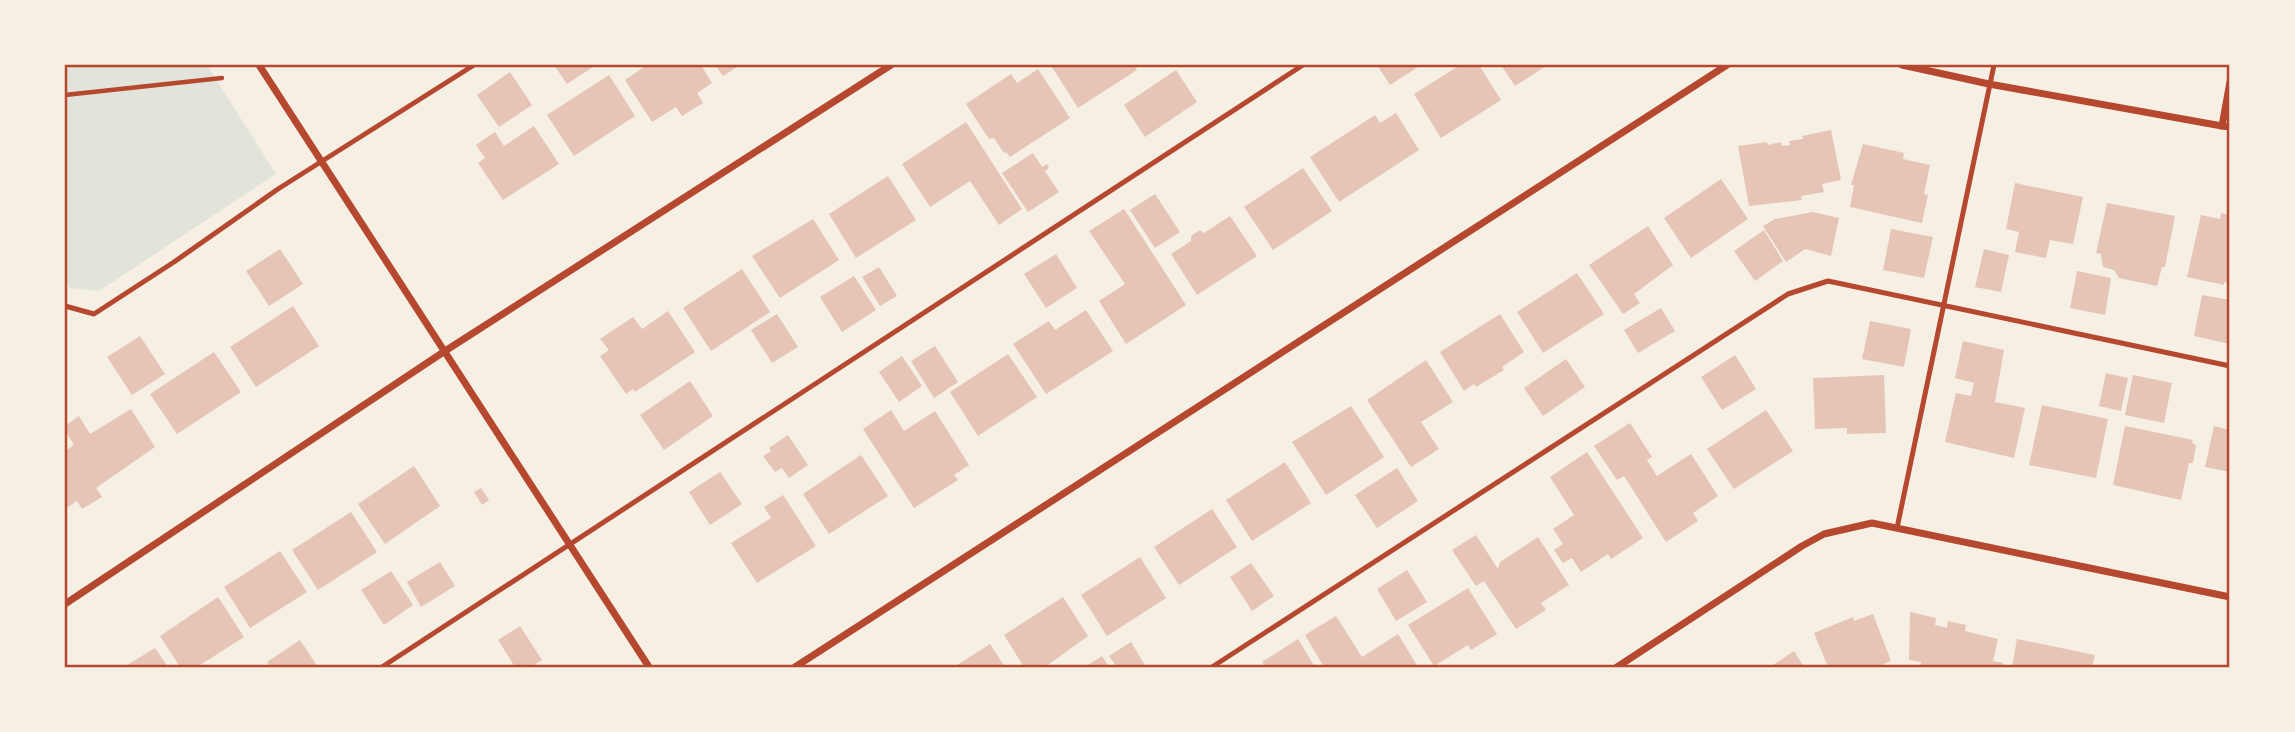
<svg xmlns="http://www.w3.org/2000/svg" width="2295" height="732" viewBox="0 0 2295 732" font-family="Roboto,sans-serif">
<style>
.green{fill:#e2e4dc}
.building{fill:#e6c5b7}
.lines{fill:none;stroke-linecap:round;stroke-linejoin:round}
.path{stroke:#b5482f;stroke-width:4.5}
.service{stroke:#b5482f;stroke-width:5}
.minor{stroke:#b5482f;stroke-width:7}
.neatline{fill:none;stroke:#b5482f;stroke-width:2.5}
</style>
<rect width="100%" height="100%" fill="#f6efe4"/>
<polygon class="green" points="65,65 207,65 276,174 99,291 70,288 65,279"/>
<g class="building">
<polygon points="554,65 596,65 567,84"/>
<polygon points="647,65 701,65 712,83 697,93 703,103 682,116 676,107 652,122 625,80"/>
<polygon points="715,65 740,65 723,76"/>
<polygon points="1055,65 1134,65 1137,70 1078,108 1052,67"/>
<polygon points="1377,65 1421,65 1390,85"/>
<polygon points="1460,65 1479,65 1501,100 1441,138 1414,94"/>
<polygon points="1501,65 1548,65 1515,86"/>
<polygon points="1038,69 1070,118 1010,157 1006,152 1004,153 994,138 989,139 966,104 1011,74 1017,83"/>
<polygon points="1176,70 1197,102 1145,137 1124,105"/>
<polygon points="510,72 532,105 499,127 477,95"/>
<polygon points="609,75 635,116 574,156 547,115"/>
<polygon points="1396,113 1419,150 1339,202 1310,157 1375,115 1380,123"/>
<polygon points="966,122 1022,209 999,225 970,181 930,207 902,164"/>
<polygon points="534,126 559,164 503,200 478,163 485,158 476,145 495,132 504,146"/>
<polygon points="1831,130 1841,180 1822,184 1824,192 1801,196 1802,200 1749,206 1738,146 1767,142 1768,145 1781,142 1782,146 1790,145 1789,141 1803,139 1802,136"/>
<polygon points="1863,144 1904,153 1903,159 1930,165 1924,194 1928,195 1922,223 1850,207 1854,185 1851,185"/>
<polygon points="1033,153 1042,167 1047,164 1049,168 1045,171 1059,192 1028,212 1002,173"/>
<polygon points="1303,168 1332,211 1273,250 1244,207"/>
<polygon points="888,176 916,220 856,258 829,214"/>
<polygon points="1721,179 1748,219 1691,258 1664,218"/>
<polygon points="2015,183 2083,197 2073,244 2050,240 2046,258 2015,252 2019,232 2006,229"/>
<polygon points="1155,194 1180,232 1155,248 1130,210"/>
<polygon points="2107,203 2175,216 2165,267 2162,267 2157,286 2119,278 2114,270 2103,267 2101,254 2096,253"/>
<polygon points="1124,209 1186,305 1126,344 1099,301 1125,284 1089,231"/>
<polygon points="1813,212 1839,218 1831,256 1805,249 1786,262 1763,226 1775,219"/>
<polygon points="2221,213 2230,215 2230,283 2224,282 2224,285 2187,277 2201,215 2220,219"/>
<polygon points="1230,216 1257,256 1197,295 1171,254 1191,241 1191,236 1200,230 1204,233"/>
<polygon points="813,219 839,260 780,298 752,256"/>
<polygon points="1648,226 1673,265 1634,294 1640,303 1623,314 1589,265"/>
<polygon points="1891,229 1933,237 1924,278 1883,270"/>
<polygon points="1764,230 1783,261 1755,281 1734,251"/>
<polygon points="280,249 303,284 269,306 246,271"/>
<polygon points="1984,249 2009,255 2001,292 1975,287"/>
<polygon points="1056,254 1077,288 1046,308 1024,274"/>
<polygon points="879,267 897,296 880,306 862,277"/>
<polygon points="742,269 770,312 711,351 683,308"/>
<polygon points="2077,271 2111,278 2105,315 2070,308"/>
<polygon points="1577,273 1604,314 1543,353 1517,312"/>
<polygon points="854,276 876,310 842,332 820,297"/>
<polygon points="2202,295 2230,300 2230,344 2194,336"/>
<polygon points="293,306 319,346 256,387 230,347"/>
<polygon points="1661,308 1675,331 1638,353 1624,330"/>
<polygon points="1086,310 1113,351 1046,394 1013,344 1049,321 1055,330"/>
<polygon points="668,311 695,352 635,392 633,389 626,394 600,356 609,350 600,339 633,317 642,329"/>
<polygon points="777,314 798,347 772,363 751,330"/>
<polygon points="1500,314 1524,352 1502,367 1504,370 1476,387 1474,384 1464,391 1440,352"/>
<polygon points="1870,321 1911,329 1904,367 1862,359"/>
<polygon points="140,336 165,374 132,395 107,357"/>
<polygon points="1963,341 2004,350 1995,402 2025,408 2014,458 1945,442 1956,393 1971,396 1974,383 1955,378"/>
<polygon points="935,346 958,382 934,398 911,361"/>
<polygon points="214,352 241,392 177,434 150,394"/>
<polygon points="1008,354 1037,397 978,436 950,392"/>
<polygon points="1735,355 1756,389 1722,410 1701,377"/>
<polygon points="902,356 922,386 899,402 879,372"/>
<polygon points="1566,359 1585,387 1543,416 1524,388"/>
<polygon points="1426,360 1453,402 1421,422 1439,449 1411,467 1367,400"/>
<polygon points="2106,373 2128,378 2121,411 2099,406"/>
<polygon points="1884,375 1886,433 1847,434 1847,428 1815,429 1813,378"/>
<polygon points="2133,375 2172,383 2164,423 2125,415"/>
<polygon points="690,381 713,416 664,450 640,415"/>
<polygon points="2042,405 2108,419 2096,478 2029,465"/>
<polygon points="1351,406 1384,457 1326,495 1292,442"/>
<polygon points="131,409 155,447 96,488 102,497 82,509 77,501 65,509 65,451 74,445 65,430 65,426 79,416 90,434"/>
<polygon points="891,410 904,431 935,411 969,465 954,475 958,480 914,508 863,429"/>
<polygon points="1766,410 1793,451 1734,489 1707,449"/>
<polygon points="1630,423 1652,457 1647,460 1657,476 1691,454 1718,496 1693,513 1698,521 1666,542 1624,476 1617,480 1594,446"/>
<polygon points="2125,426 2193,440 2192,442 2196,446 2193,463 2189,463 2181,500 2113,485"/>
<polygon points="2214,426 2230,430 2230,472 2205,467"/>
<polygon points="788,435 808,465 789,478 782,468 775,472 763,456 771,451 769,448"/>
<polygon points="1587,452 1643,538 1611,559 1608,554 1581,572 1572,558 1563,563 1554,550 1563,544 1553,529 1574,515 1550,477"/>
<polygon points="861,455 888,496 829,534 803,494"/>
<polygon points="1285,462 1311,503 1252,541 1226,500"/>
<polygon points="414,466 440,506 385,544 358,504"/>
<polygon points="1397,468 1418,501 1377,528 1355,495"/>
<polygon points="720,472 742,504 710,525 689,492"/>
<polygon points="481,488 489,500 482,505 474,492"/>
<polygon points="783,495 816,546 757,583 731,543 771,518 764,507"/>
<polygon points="1212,509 1237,547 1179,585 1154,547"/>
<polygon points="351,512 377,552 318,590 292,550"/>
<polygon points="1476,535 1498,569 1500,562 1538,537 1569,585 1541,603 1546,610 1516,629 1484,581 1476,586 1452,550"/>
<polygon points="280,551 307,592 250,628 224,587"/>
<polygon points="1140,557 1166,598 1107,636 1081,595"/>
<polygon points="440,562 455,586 421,607 407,582"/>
<polygon points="1251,563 1274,596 1252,611 1230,577"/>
<polygon points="1407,570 1427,602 1396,621 1377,589"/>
<polygon points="391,571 413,605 384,625 361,590"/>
<polygon points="1468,588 1497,634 1471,650 1468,645 1434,666 1408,625"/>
<polygon points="218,597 244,637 197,667 180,667 160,636"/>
<polygon points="1063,597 1088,636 1045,667 1043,664 1038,667 1024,667 1004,635"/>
<polygon points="1910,612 1936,618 1935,625 1947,628 1948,621 1966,625 1965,631 1998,639 1993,661 2003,663 2002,667 1920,667 1921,662 1909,660"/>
<polygon points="1873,614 1891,661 1876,667 1828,667 1814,633 1853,617 1854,621"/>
<polygon points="1336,616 1362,657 1398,634 1418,667 1324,667 1305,635"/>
<polygon points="520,626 542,660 531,667 515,667 498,640"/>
<polygon points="1298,639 1315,667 1266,667 1262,662"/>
<polygon points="2017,639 2095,655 2092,667 2012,667"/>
<polygon points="300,640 318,667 270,667 267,662"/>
<polygon points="1131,642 1146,667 1117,667 1109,656"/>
<polygon points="990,644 1005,667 954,667"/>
<polygon points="155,648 168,667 124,667"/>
<polygon points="1794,651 1804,667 1770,667"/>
<polygon points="1102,656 1109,667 1085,667"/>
</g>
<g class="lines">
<polyline class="path" points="65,95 222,78"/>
<g class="service">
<polyline points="65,306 94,314 174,262 278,189 474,65"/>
<polyline points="1897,528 1994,65"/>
<polyline points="382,667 1303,65"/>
<polyline points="1212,667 1788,294 1828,281 2230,366"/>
</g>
<g class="minor">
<polyline points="259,65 649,667"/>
<polyline points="1902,65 1989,84 2222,126"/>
<polyline points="2230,82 2222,126 2230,127"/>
<polyline points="65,604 445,351 891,65"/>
<polyline points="795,667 1727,65"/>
<polyline points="1617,667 1802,546 1824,534 1872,523 2230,597"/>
</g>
</g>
<rect width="2295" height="732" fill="none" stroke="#f6efe4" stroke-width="133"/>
<rect x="66" y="66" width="2162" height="600" class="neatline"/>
</svg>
